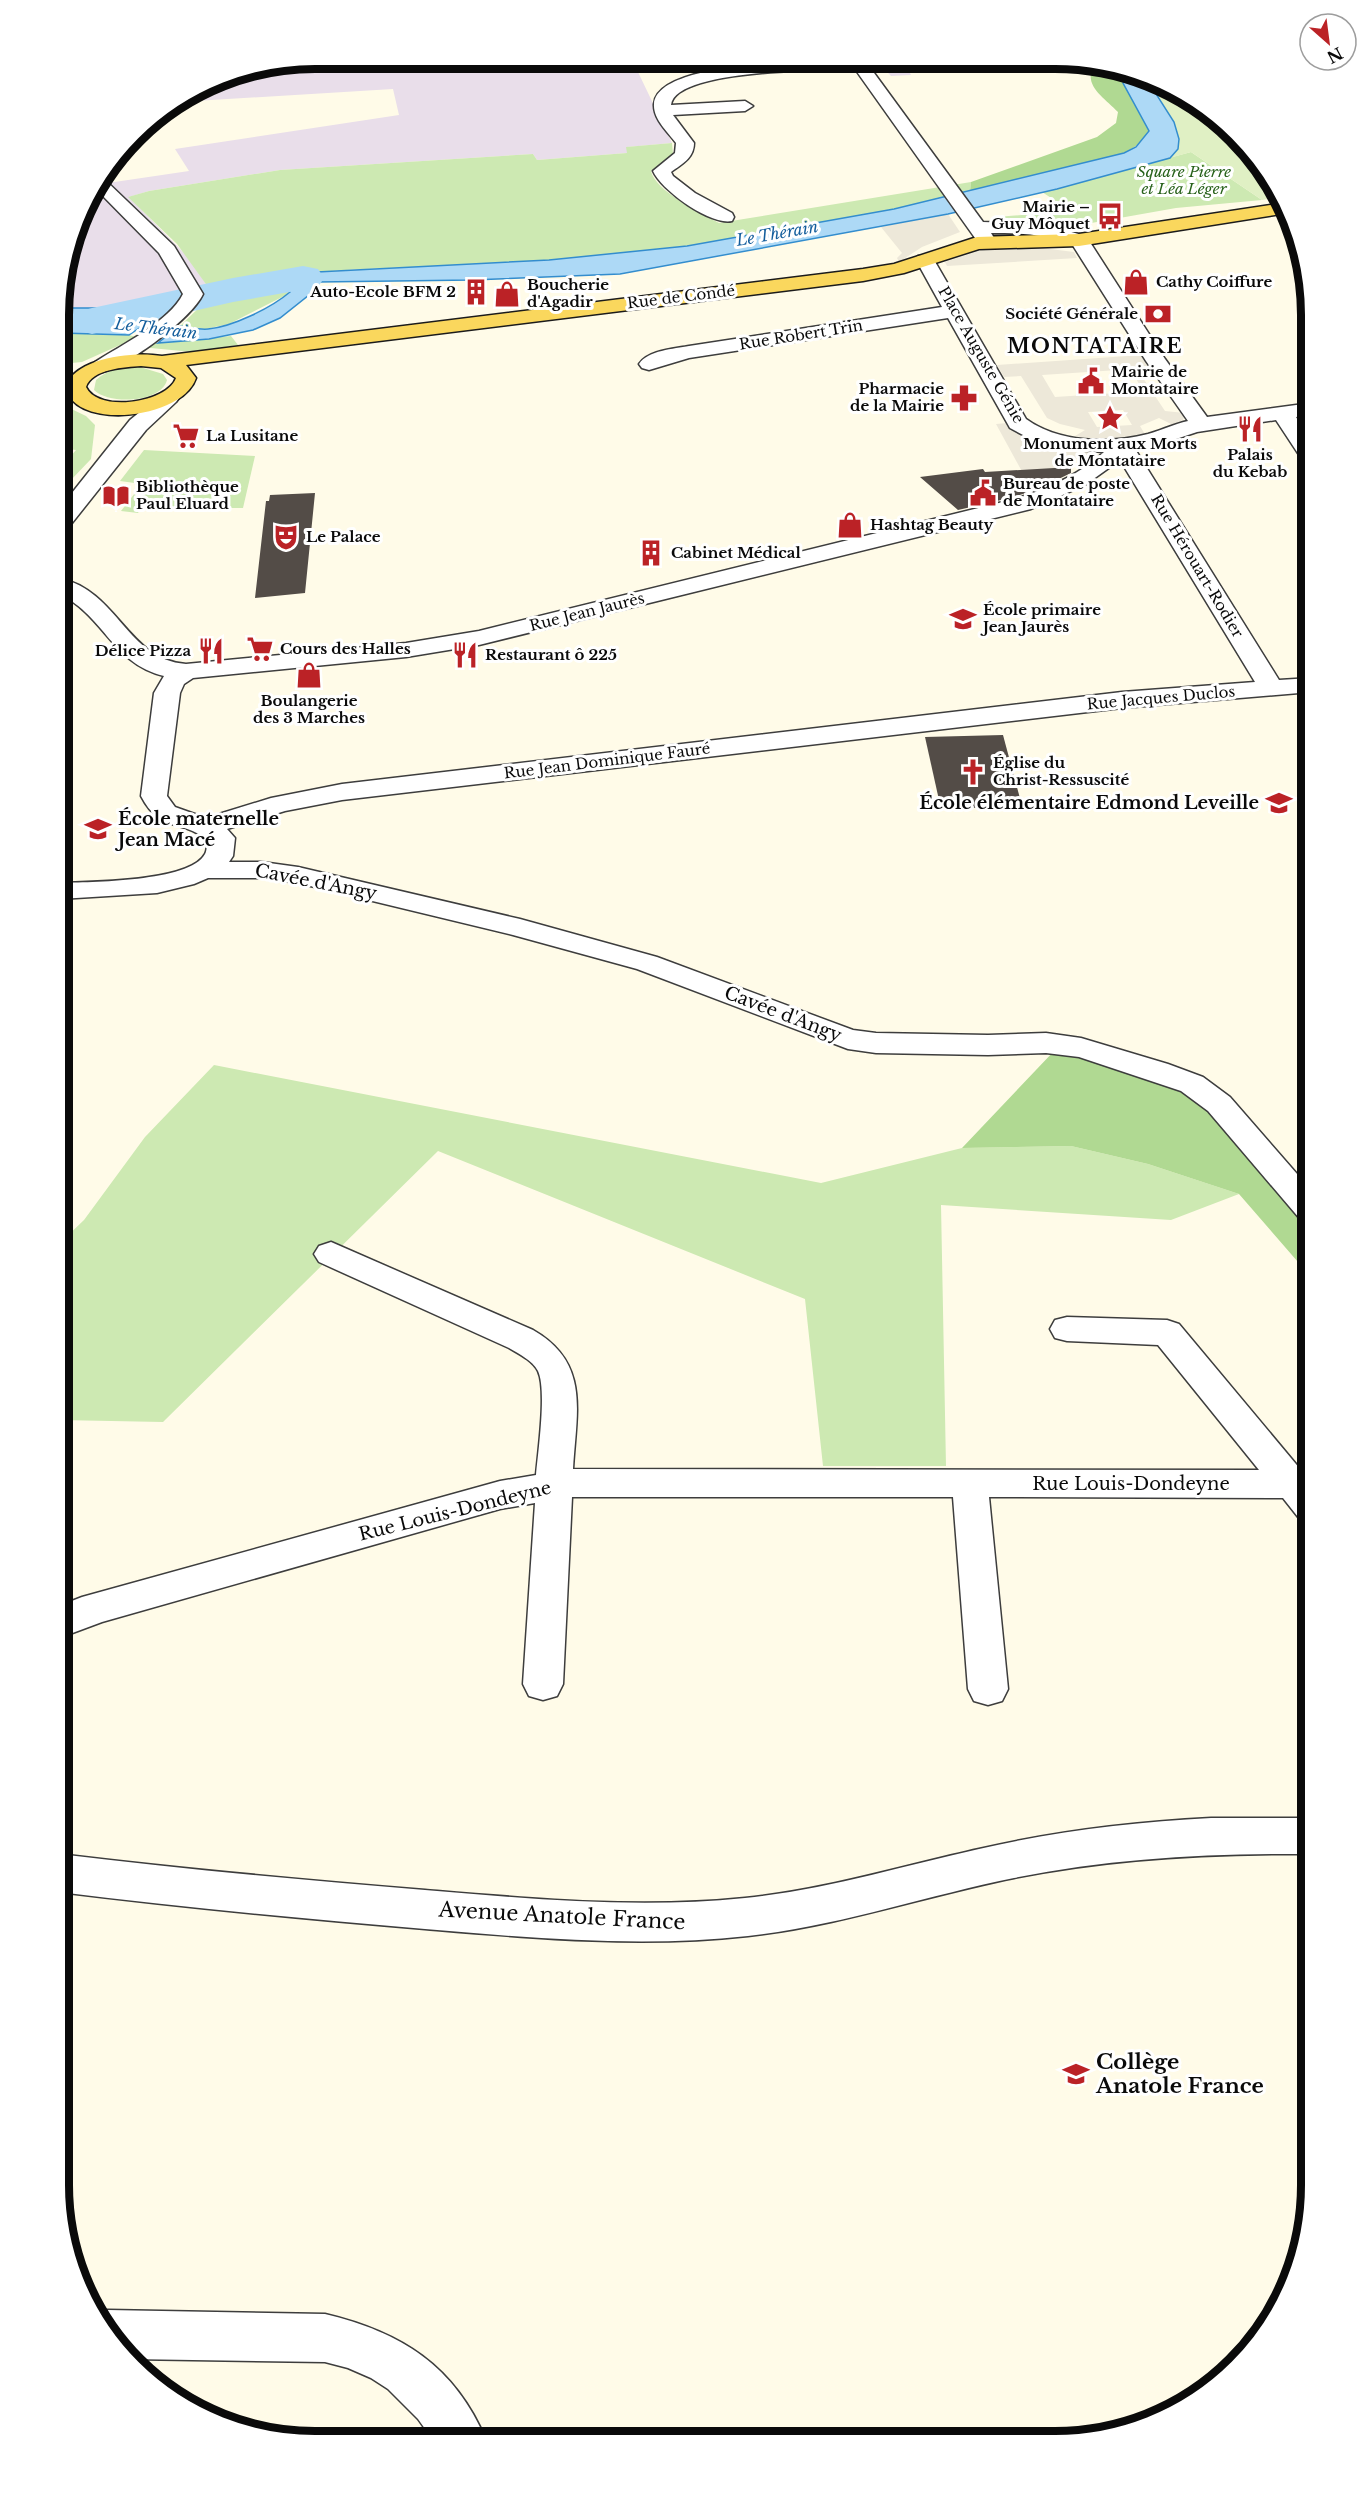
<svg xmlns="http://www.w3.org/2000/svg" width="1370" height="2500" viewBox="0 0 1370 2500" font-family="'Libre Baskerville',serif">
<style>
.industrial{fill:#e9deea}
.green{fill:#cde9b2}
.forest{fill:#b0d992}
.pitch{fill:#e0f0c4}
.plaza{fill:#ede8d9;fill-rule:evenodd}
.water{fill:#add9f6;stroke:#338dce;stroke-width:1.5}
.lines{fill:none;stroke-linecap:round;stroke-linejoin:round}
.river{fill:#add9f6;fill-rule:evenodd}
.building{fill:#534c47}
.minor-casing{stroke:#3d3d3d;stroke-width:3}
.major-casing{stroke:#1b1b1b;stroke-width:3}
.minor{fill:#fff;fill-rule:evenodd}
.major{fill:#fad75d;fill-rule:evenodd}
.labels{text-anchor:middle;stroke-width:6;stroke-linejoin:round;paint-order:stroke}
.far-park-label{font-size:15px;font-style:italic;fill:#28621b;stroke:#fff}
.far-poi-label{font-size:15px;font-weight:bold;fill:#0a0a0a;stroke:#fff;text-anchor:start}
.far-street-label{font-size:15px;fill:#0a0a0a;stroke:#fff}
.far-water-label{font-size:16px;font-style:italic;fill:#145e9c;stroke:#fff}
.poi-label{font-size:18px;font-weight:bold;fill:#0a0a0a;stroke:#fff;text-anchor:end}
.street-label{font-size:18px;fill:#0a0a0a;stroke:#fff}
.far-district-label{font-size:20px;font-weight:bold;letter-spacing:1.5px;fill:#0a0a0a;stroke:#fff}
.near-street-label{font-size:21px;fill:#0a0a0a;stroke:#fff}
.near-poi-label{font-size:21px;font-weight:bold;fill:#0a0a0a;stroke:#fff;text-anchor:start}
.rim{fill:none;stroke:#0a0a0a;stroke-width:8}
</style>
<rect width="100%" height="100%" fill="#fffbe8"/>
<g class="industrial">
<polygon points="315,59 802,62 638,72 672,143 627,147 627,153 537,160 533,154 280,170 149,191 129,197 188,257 208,287 128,308 61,308 61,282 85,201 111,195 101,184 189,171 175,149 399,115 393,89 179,102 217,78"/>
<polygon points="878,62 939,62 905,64 911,75 891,76"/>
</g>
<g class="green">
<path d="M672 143 673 154 651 171C655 191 701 213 719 223L971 182 970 192C831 224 690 250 548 261 435 269 319 264 208 287L177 244 128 197 149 191 280 170 533 154 537 160 627 153 626 147Z"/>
<polygon points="1191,152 1262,200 1176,208 1080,225 1044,225 996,217 1071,211 1042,192"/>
<polygon points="276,287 285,288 290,293 229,324 205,329 180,326 208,299"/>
<polygon points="61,333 129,335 158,343 231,336 238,345 192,352 120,345 82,362 61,364"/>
<path d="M140 367 163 374 167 380C161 403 109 405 94 390L96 380C108 369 124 367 140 367Z"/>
<polygon points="61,404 86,416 95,425 91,459 71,480 60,479 60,469 76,450 60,448"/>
<polygon points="144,450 255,456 243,508 141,508 138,513 121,511 142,484 120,481"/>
<polygon points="214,1065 821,1183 962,1148 1071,1146 1148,1164 1239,1194 1171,1220 941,1205 946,1466 823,1466 805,1299 438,1151 163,1422 59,1420 60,1243 84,1220 145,1137"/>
</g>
<g class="forest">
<path d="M1095 63H1104L1125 70 1123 83 1149 131C1142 142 1136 147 1124 153L970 192 971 182 1097 137 1116 123 1118 112C1104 97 1081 85 1095 63Z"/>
<polygon points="1055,1050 1183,1089 1207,1104 1311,1230 1311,1277 1239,1194 1148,1164 1071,1146 962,1148"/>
</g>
<path class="pitch" d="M1146 78C1204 97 1254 143 1280 197L1262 200 1191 152 1170 158 1178 149 1174 122Z"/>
<g class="plaza">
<polygon points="948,214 960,232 922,247 899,262 897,258 902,253 881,227"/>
<polygon points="1026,246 1074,252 1077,258 947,266 945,262 991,247"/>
<path d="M1142 355 1155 370 1137 369 1165 411 1185 413 1183 420 1173 425 1159 418 1140 426 1146 436 1097 440 1075 436 1085 430 1060 424 1047 418 1021 376 1004 377 997 365ZM1118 370 1124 377H1135L1139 384 1129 386 1132 392 1055 397 1042 375ZM1123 410 1132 425 1097 427 1088 412Z"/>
<polygon points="1008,423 1015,431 1036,440 1033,445 1073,451 1076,448 1091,450 1101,457 1094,463 1085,454 1043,476 1050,487 1029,497 1025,495 1031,488 996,424"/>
</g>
<g class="water">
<path d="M1125 70 1146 78 1174 122 1179 139 1178 149 1170 158 1057 189 948 214 620 274 472 280 318 282 314 291 280 318 253 330 209 339 158 343 179 326C189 327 199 330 208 329 232 327 271 308 290 292L285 288 276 287 208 299V287L220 285 317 272 549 260 687 246 894 209 1124 153 1136 147 1149 131 1123 83Z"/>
<polygon points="176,295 157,316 129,335 61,333 61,308 128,308"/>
</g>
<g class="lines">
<polygon class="river" points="303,266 318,269 324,278 318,287 233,302 92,334 77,330 71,321 77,312 92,308 233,278"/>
</g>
<g class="building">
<polygon points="1071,467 1071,473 1038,489 1014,497 958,510 920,477 983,469 985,472"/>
<polygon points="315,493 305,593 255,598 266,501 269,501 270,495"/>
<polygon points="1003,735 1022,806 941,809 925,737"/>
</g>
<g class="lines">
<g class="minor-casing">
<g id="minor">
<path d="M798 61 866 62 983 222 1042 224 1086 236 1165 359 1207 417 1311 403V415L1296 417 1311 441V462L1303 461 1276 420 1197 432 1158 445 1135 449 1279 680 1311 678V692L1122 708 342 800 285 811 227 829 235 838 233 856 229 862H262L298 867 520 919 657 957 853 1030 876 1033 988 1035 1046 1033 1081 1038 1168 1064 1203 1077 1230 1097 1311 1190V1222L1300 1219 1208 1111 1181 1091 1079 1057 1046 1053 988 1055 876 1053 848 1049 637 969 513 935 298 883 262 878H208L194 884 157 893 60 899V883C89 882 190 882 205 854 207 851 207 844 207 840 182 819 160 833 141 796L154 693 164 676C112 663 106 618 60 594V578C120 593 126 659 186 664L406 643 479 631 1015 499C1047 489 1079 475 1104 452L1063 449 1038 443 1010 428 948 318 689 358 649 370 642 368 639 364C648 350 674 349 689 346L942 307 916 260 918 256H932L934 260 1026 419C1059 443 1109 444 1148 434 1162 430 1174 424 1188 421L1146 361 1072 244C1046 234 1019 233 991 233L996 241 994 245H980L855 69C824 70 675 69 671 105L745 101 753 106 745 111 673 115 694 143C694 158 682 164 671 172L673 176 695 193 732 213 734 217 732 221C711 226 661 190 653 171L675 153 676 143C668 132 653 119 654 104 656 67 771 63 798 61ZM1120 460 1255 682 1122 692 342 784 271 798 206 818 175 807 167 796 180 693 184 684 193 678 406 657 479 645 1031 509 1085 485Z"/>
<path d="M103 178 174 246 203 294C191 319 129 365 102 372L95 370 92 366 95 362C120 346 170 321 183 294L159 253 95 188Z"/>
<polygon points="169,392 176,394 179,398 176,402 146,430 68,528 60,530 60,508 130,420 162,394"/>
<path d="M331 1242 533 1330C591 1363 576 1413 573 1469L1259 1470 1158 1345 1067 1341 1055 1338 1050 1329 1055 1320 1067 1317 1167 1320 1179 1324 1311 1482V1521L1298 1517 1283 1498 989 1497 1008 1689 1002 1701 988 1705 974 1701 968 1689 953 1497H572L563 1684 557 1696 543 1700 529 1696 523 1684 535 1503 500 1509 102 1622 59 1638V1606L82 1597 500 1481 536 1475C538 1452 547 1390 538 1371 532 1360 519 1354 509 1348L319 1262 314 1254 319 1246Z"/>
<path d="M1211 1818H1311V1854C1211 1853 1112 1858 1014 1878 925 1896 839 1926 748 1936 641 1948 532 1938 425 1929 303 1919 181 1907 59 1892V1854C181 1869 303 1880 425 1890 531 1899 639 1909 745 1898 825 1890 902 1866 979 1849 1056 1831 1133 1822 1211 1818Z"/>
<path d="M108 2310 325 2314C401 2332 455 2366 486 2440H433L418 2419 388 2389 371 2378 348 2368 325 2362 129 2359 111 2341 97 2314Z"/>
</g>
</g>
<g class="major-casing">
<path id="major" d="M1283 203 1288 213 1079 246 979 249 904 273 863 281 186 365 196 378C184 415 97 428 72 400 69 396 67 391 65 387 76 357 134 351 162 356L863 269 894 264 977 237 1079 234ZM141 366 161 368 176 378C167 403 98 413 86 387 92 369 125 367 141 366Z"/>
</g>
<use href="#minor" class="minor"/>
<use href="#major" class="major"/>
</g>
<defs>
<g id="bus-bare" transform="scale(2.07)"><path d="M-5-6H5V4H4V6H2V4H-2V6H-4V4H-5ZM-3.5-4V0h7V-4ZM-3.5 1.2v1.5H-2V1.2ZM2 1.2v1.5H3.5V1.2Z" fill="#bb2226" stroke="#fff" stroke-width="2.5" paint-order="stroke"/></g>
<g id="shop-bare" transform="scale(2.07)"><path d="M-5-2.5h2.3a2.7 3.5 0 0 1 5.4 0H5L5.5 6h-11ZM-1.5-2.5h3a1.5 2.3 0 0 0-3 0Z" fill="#bb2226" stroke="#fff" stroke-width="2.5" paint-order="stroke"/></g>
<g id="building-bare" transform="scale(2.07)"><path d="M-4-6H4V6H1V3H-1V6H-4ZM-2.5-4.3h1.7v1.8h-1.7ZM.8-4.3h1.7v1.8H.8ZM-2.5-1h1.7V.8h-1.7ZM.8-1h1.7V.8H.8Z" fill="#bb2226" stroke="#fff" stroke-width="2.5" paint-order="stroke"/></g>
<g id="bank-bare" transform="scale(2.07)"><path d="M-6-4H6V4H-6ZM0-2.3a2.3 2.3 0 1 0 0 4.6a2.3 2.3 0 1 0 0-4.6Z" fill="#bb2226" stroke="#fff" stroke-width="2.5" paint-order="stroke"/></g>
<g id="civic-bare" transform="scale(2.07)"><path d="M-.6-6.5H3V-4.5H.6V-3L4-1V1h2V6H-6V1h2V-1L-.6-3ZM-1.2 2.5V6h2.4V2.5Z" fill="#bb2226" stroke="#fff" stroke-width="2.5" paint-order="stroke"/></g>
<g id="pharmacy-bare" transform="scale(2.07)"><path d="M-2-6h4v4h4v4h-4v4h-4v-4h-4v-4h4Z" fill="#bb2226" stroke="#fff" stroke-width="2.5" paint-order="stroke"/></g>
<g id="sight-bare" transform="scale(2.07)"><path d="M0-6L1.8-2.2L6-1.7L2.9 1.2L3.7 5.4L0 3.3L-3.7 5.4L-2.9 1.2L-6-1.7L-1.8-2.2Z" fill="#bb2226" stroke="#fff" stroke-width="2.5" paint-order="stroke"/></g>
<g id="restaurant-bare" transform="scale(2.07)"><path d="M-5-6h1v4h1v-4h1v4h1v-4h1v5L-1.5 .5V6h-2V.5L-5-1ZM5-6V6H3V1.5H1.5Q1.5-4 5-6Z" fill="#bb2226" stroke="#fff" stroke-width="2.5" paint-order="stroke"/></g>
<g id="supermarket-bare" transform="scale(2.07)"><path d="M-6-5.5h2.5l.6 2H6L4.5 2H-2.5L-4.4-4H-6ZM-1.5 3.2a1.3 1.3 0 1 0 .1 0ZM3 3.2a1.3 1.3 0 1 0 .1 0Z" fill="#bb2226" stroke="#fff" stroke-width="2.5" paint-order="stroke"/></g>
<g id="library-bare" transform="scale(2.07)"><path d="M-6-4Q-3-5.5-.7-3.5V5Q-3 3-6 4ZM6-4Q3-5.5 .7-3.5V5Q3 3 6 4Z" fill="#bb2226" stroke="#fff" stroke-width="2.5" paint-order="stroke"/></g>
<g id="theatre-bare" transform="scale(2.07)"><path d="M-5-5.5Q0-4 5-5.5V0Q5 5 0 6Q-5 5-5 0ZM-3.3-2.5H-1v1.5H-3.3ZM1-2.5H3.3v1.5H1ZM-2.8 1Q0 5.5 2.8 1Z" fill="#bb2226" stroke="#fff" stroke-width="2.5" paint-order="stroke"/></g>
<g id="school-bare" transform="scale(2.07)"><path d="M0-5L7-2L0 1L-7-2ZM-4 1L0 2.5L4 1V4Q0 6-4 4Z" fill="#bb2226" stroke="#fff" stroke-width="2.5" paint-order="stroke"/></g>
<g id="church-bare" transform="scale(2.07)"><path d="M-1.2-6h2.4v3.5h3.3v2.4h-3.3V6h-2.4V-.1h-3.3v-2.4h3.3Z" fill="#bb2226" stroke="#fff" stroke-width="2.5" paint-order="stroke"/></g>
</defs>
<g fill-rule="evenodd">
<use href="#bus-bare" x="1110" y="216"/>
<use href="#shop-bare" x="1136" y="282"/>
<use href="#building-bare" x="476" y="292"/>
<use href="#shop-bare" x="507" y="294"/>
<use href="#bank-bare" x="1158" y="314"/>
<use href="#civic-bare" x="1091" y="381"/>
<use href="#pharmacy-bare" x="964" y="398"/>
<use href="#sight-bare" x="1110" y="418"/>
<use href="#restaurant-bare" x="1250" y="429"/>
<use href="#supermarket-bare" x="186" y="436"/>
<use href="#civic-bare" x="983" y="493"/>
<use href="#library-bare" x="116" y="496"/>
<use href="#shop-bare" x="850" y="525"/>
<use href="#theatre-bare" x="286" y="537"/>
<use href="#building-bare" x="651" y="553"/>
<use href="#school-bare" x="963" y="619"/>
<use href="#supermarket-bare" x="260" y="649"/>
<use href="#restaurant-bare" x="211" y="651"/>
<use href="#restaurant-bare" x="465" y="655"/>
<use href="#shop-bare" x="309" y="675"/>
<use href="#church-bare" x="973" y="772"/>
<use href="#school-bare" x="1279" y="803"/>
<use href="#school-bare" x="98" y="829"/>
<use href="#school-bare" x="1076" y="2074"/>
</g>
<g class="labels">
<g class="far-park-label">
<text x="1184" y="177">Square Pierre<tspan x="1184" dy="17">et Léa Léger</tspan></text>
</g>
<g class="far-poi-label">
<text x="1090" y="212" text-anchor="end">Mairie –<tspan x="1090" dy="17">Guy Môquet</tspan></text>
<text x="1156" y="287">Cathy Coiffure</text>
<text x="527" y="290">Boucherie<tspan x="527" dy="17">d'Agadir</tspan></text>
<text x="456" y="297" text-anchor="end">Auto-Ecole BFM 2</text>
<text x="1138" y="319" text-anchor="end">Société Générale</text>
<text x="1111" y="377">Mairie de<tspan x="1111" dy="17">Montataire</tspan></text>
<text x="944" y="394" text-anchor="end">Pharmacie<tspan x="944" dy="17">de la Mairie</tspan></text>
<text x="206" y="441">La Lusitane</text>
<text x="1110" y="449" text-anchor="middle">Monument aux Morts<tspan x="1110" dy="17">de Montataire</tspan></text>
<text x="1250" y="460" text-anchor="middle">Palais<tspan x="1250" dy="17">du Kebab</tspan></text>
<text x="1003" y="489">Bureau de poste<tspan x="1003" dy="17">de Montataire</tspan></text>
<text x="136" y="492">Bibliothèque<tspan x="136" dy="17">Paul Eluard</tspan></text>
<text x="870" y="530">Hashtag Beauty</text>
<text x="306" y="542">Le Palace</text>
<text x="671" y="558">Cabinet Médical</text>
<text x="983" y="615">École primaire<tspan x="983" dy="17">Jean Jaurès</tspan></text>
<text x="280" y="654">Cours des Halles</text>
<text x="191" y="656" text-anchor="end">Délice Pizza</text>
<text x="485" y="660">Restaurant ô 225</text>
<text x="309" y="706" text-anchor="middle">Boulangerie<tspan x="309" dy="17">des 3 Marches</tspan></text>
<text x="993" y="768">Église du<tspan x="993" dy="17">Christ-Ressuscité</tspan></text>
</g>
<g class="far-street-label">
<text transform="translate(681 297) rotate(-7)" y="5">Rue de Condé</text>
<text transform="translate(801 335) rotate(-9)" y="5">Rue Robert Trin</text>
<text transform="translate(981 355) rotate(60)" y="5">Place Auguste Génie</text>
<text transform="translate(1197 566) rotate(59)" y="5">Rue Hérouart-Rodier</text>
<text transform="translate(587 612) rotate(-14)" y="5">Rue Jean Jaurès</text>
<text transform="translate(1161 698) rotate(-5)" y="5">Rue Jacques Duclos</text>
<text transform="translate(607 761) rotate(-7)" y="5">Rue Jean Dominique Fauré</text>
</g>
<g class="far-water-label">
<text transform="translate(777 233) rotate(-10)" y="6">Le Thérain</text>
<text transform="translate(156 328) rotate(7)" y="6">Le Thérain</text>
</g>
<g class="poi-label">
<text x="1259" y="809">École élémentaire Edmond Leveille</text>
<text x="118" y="825" text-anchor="start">École maternelle<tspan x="118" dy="21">Jean Macé</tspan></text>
</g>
<g class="street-label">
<text transform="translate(316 882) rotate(11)" y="6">Cavée d'Angy</text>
<text transform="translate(783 1014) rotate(21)" y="6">Cavée d'Angy</text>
<text x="1131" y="1490">Rue Louis-Dondeyne</text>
<text transform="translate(455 1511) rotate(-14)" y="6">Rue Louis-Dondeyne</text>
</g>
<g class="far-district-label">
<text x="1095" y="353">MONTATAIRE</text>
</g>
<g class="near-street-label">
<text transform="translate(562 1916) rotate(3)" y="7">Avenue Anatole France</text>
</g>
<g class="near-poi-label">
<text x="1096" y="2069">Collège<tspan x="1096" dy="24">Anatole France</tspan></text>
</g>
</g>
<path d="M0 0H1370V2500H0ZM315 69H1055A246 246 0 0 1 1301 315V2185A246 246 0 0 1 1055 2431H315A246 246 0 0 1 69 2185V315A246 246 0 0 1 315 69Z" fill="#fff" fill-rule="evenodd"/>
<path class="rim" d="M315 69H1055A246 246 0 0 1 1301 315V2185A246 246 0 0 1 1055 2431H315A246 246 0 0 1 69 2185V315A246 246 0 0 1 315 69Z"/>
<g transform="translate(1328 42) rotate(152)"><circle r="28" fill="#ffffff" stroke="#9d9d9d" stroke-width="1.5"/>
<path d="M0-4.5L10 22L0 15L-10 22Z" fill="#bb2226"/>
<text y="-9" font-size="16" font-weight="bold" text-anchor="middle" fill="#0a0a0a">N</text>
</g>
</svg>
